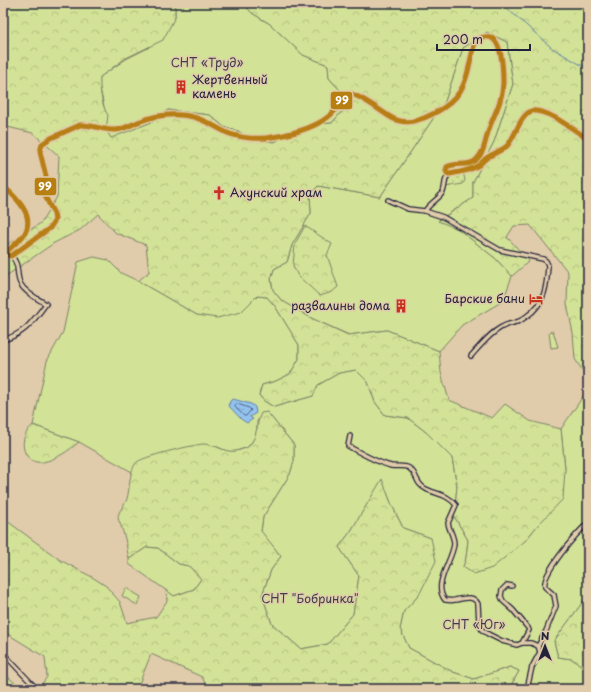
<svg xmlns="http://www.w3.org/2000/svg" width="591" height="692" viewBox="0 0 591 692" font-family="'Playpen Sans',sans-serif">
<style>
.green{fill:#d2e296;stroke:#7a8268}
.forest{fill:url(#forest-crowns);stroke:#7a8268}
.park{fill:url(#park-dots);stroke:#7a8268}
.water{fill:url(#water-ripples);stroke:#6683a6}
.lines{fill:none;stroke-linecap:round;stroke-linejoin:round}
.shore{stroke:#4f6283;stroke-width:1}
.stream{stroke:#6683a6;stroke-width:1}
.minor-casing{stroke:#22223b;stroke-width:6}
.minor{stroke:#e0cbaa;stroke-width:3.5}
.bus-1-casing{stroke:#e0cbaa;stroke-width:8}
.bus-1{stroke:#b77e12;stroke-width:5}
.labels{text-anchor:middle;stroke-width:3;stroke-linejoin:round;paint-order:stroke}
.park-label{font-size:12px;fill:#3c3f49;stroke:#e0cbaa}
.poi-label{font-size:12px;fill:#22223b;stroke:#e0cbaa;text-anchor:start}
.line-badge{stroke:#e0cbaa;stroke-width:1.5}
.badge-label{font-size:11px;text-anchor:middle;font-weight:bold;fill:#fff}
</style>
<defs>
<pattern id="forest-crowns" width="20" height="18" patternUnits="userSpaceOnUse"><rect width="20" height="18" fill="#d2e296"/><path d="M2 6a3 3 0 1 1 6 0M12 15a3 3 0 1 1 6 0" fill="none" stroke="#b4c282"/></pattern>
<pattern id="park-dots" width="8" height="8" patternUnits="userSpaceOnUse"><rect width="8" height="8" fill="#d2e296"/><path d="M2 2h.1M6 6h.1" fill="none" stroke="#b4c282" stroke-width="1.8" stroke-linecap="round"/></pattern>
<pattern id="water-ripples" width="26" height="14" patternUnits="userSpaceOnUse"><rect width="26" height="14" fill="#93c3ee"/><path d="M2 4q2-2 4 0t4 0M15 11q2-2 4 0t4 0" fill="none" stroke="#7ea7cd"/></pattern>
</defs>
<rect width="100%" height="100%" fill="#e0cbaa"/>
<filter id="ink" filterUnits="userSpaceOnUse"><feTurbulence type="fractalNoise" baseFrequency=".025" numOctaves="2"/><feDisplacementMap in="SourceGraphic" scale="8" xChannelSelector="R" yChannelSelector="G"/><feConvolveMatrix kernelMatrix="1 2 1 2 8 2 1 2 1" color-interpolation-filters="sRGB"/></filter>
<g filter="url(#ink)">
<g class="green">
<polygon points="175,3 243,3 252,13 270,24 303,55 328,65 329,78 340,90 344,109 332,123 309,125 293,130 275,142 253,140 238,131 224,127 210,115 168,110 152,122 111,139 106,130 105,111 99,84 100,77 126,59 148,48 175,17"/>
<polygon points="487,32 507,42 513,84 494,142 473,182 473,198 439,220 458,229 495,258 512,276 503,301 462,325 439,351 387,330 349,335 311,318 281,300 273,290 271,279 274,269 287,262 292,245 311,213 310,195 318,186 380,197 445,101 463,48"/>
<polygon points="94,257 108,260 121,273 138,281 197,315 241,312 257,296 267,297 275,306 299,345 299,359 290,374 276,381 262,385 259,395 264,401 274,407 313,396 318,385 339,373 356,370 368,382 375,402 385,415 408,418 426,432 452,458 457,486 454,516 468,540 466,558 463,567 525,541 537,526 565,469 561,429 588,389 588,595 554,641 558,657 572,659 588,670 588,689 509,689 519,671 510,667 474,679 453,672 409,648 400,629 404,611 419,595 431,538 403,528 391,503 382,480 351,531 339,547 359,576 353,614 328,644 301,649 272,624 262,595 271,570 281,556 261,532 263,517 290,474 294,461 294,445 267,412 257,421 257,435 248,447 233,452 226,451 218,447 136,463 132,472 79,442 33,425 47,361 63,332 78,262"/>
<polygon points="553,331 558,347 551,348 549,332"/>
<polygon points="147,547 158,548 179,564 189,566 201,579 194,589 174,596 129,564 129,559"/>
<polygon points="126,588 141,597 137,605 122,596"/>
</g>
<g class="forest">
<path d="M3 3H175V17L163 40 126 58 100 77C99 86 102 108 108 115L106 130 111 138 152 122 168 110 210 115 224 127 238 131 253 140 275 142 293 130 309 125 332 123 344 109 340 90 329 78 328 65 303 55 270 24 252 13 243 3H588V379L575 359 573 333 567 304 568 272 530 225 514 226 507 237 529 261 512 276 495 258 458 229 438 221 473 198V182L494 142 513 84 507 42 487 32 463 48 445 101 380 197 318 186 310 195 311 213 292 245 287 262 274 269 271 279 273 290 281 300 311 318 348 335 387 330 439 351 441 373 449 400 492 418 505 404 530 421 561 429 565 469 563 499 537 526 525 541 492 568 474 574 463 567 466 558 468 540 454 516 457 486 452 458 426 432 408 418 385 415 375 402 368 382 356 370 339 373 318 385 313 396 274 407 264 401 259 395 262 385 276 381 290 374 299 359V345L275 306 267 297 257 296 241 312 217 318 197 315 138 281 149 272 146 245 116 233 98 214 80 230 54 243 3 278V247L41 223 57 197 59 156 33 133 3 126Z"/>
<polygon points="305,226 332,244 327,255 338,287 332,292 320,296 298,276 293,266 295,244"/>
<path d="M267 412 294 445V461L290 474 263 517 261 531 281 556 271 570 262 595 272 624 301 649 328 644 353 614 359 576 339 547 351 531 382 479 391 503 403 528 431 538 436 561 419 595 404 611 400 629 409 648 453 672 474 679 510 667 519 671 509 689H208L202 677 151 654 137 689H38L47 677 45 657 6 633 3 636V518L60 560 92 577 106 586 120 602 127 623 156 617 167 601 166 590 174 596 194 589 201 579 189 566 179 564 158 548 147 547 129 559C127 550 126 540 123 532 122 527 119 522 118 518 118 511 125 505 127 499 130 488 129 472 136 463 140 457 193 445 203 444 218 444 225 455 240 450 243 449 247 448 249 446 258 436 256 424 261 413Z"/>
<path d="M33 425 79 442C68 451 57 459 43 462 26 465 18 445 27 432 28 429 31 427 33 425Z"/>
<polygon points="588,595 588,670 572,659 558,657 554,641"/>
<polygon points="3,665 9,678 22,689 3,689"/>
</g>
<polygon class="park" points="463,172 465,180 463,184 445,187 444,182 451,173"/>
<polygon class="water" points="233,399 251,404 255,407 256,413 250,417 253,419 247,423 244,421 242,420 228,405 231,400"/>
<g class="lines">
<polygon class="shore" points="237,404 249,408 251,410 246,416 244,416 235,407 235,405"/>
<polyline class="stream" points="501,3 552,48 588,69"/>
<g class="minor-casing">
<g id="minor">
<path d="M3 186C17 198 37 217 23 236 18 242 12 246 7 252L6 254 11 256 50 228 55 220 54 214 45 196 46 176 40 152 42 144 49 139 80 125C92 124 103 131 116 130 124 129 131 125 138 122 155 115 171 113 189 116 206 119 215 128 230 134 242 138 254 139 266 138 285 136 313 129 328 117 333 113 337 109 340 104 342 101 342 98 344 96 346 95 349 94 350 94 359 94 383 113 392 118 403 124 413 122 424 118 443 110 460 99 466 78 470 66 471 54 475 43 478 39 481 37 485 37 503 34 503 72 503 83 503 100 494 114 489 129 485 140 485 152 476 160 469 167 456 162 447 167L446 170 447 173 449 174C460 172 470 171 479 165 482 163 484 159 488 157 494 153 501 151 507 146 516 136 519 117 531 111 548 109 574 130 588 139"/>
<path d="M388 200 408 209 425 211 443 217 500 250 543 259 546 261 548 265C547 285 545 304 527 316 524 318 520 322 516 322 511 324 507 324 502 327 490 333 480 346 471 356"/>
<path d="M425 211C430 203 439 199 443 192 446 185 443 181 449 174"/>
<path d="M3 340C26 333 32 322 46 304 37 298 25 293 20 283 16 275 20 263 11 256"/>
<path d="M350 436 348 446C362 454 376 462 391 466 397 467 404 465 409 468 418 474 415 484 426 489 436 494 449 495 456 505L448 523C449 530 454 536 454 544 452 562 432 584 445 600 448 600 452 601 455 600 463 599 473 594 478 604L479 624 482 630 488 634 502 641 517 645 522 643H531L538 646"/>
<polyline points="512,586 507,585 502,590 501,596 503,601 513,610 528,628 529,630 522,643"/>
<polyline points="3,653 35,687 39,689"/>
<path d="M527 689 532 667 540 652 538 646 546 631 556 606 554 595 545 587C541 574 577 533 588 523"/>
</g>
</g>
<use href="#minor" class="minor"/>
<g class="bus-1-casing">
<path id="bus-1" d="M3 186C17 198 37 217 23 236 18 242 12 246 7 252L6 254 11 256 50 228 55 220 54 214 45 196 46 176 40 152 42 144 49 139 80 125C92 124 103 131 116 130 124 129 131 125 138 122 155 115 171 113 189 116 206 119 215 128 230 134 242 138 254 139 266 138 285 136 313 129 328 117 333 113 337 109 340 104 342 101 342 98 344 96 346 95 349 94 350 94 359 94 383 113 392 118 403 124 413 122 424 118 443 110 460 99 466 78 470 66 471 54 475 43 478 39 481 37 485 37 503 34 503 72 503 83 503 100 494 114 489 129 485 140 485 152 476 160 469 167 456 162 447 167L446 170 447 173 449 174C460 172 470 171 479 165 482 163 484 159 488 157 494 153 501 151 507 146 516 136 519 117 531 111 548 109 574 130 588 139"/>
</g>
<use href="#bus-1" class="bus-1"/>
</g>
</g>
<defs>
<g id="building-bare" transform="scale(1.08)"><path d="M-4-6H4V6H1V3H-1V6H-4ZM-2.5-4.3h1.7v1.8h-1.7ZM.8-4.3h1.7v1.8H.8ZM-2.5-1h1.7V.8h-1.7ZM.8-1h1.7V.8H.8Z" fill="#c8321e" stroke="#e0cbaa" stroke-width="2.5" paint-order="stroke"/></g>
<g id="church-bare" transform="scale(1.08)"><path d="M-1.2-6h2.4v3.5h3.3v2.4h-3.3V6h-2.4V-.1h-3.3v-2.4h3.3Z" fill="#c8321e" stroke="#e0cbaa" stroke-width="2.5" paint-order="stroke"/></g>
<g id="hotel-bare" transform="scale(1.08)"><path d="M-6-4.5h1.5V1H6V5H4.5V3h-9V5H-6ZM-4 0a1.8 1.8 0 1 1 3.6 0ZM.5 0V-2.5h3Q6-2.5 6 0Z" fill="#c8321e" stroke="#e0cbaa" stroke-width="2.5" paint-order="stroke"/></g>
</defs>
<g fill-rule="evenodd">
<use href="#building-bare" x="181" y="87"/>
<use href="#church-bare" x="219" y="193"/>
<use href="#hotel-bare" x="536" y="299"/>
<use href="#building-bare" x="401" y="306"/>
</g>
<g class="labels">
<g class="park-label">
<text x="207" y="67">СНТ «Труд»</text>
<text x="310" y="603">СНТ "Бобринка"</text>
<text x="474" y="629">СНТ «Юг»</text>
</g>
<g class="poi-label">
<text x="192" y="84">Жертвенный<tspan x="192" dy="14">камень</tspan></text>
<text x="230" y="197">Ахунский храм</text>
<text x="525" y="303" text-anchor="end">Барские бани</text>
<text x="390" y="310" text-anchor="end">развалины дома</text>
</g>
</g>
<g class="line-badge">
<rect x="330" y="91" width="23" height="19" rx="4" fill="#b77e12"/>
<rect x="34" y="177" width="23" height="19" rx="4" fill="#b77e12"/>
</g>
<g class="badge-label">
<text x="342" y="104">99</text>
<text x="45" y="190">99</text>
</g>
<rect width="591" height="692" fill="none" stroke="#e0cbaa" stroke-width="16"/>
<rect x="8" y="8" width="575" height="676" fill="none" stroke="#22223b" stroke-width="1.5" filter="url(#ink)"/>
<g transform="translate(545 646)" stroke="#e0cbaa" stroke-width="3" paint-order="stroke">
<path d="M0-3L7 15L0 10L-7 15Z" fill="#22223b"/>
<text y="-6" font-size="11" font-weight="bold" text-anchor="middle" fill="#22223b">N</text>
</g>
<path d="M437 44v6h93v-6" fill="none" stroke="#22223b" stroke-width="2"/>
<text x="443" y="44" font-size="12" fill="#22223b" stroke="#e0cbaa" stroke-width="3" paint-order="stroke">200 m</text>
</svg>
